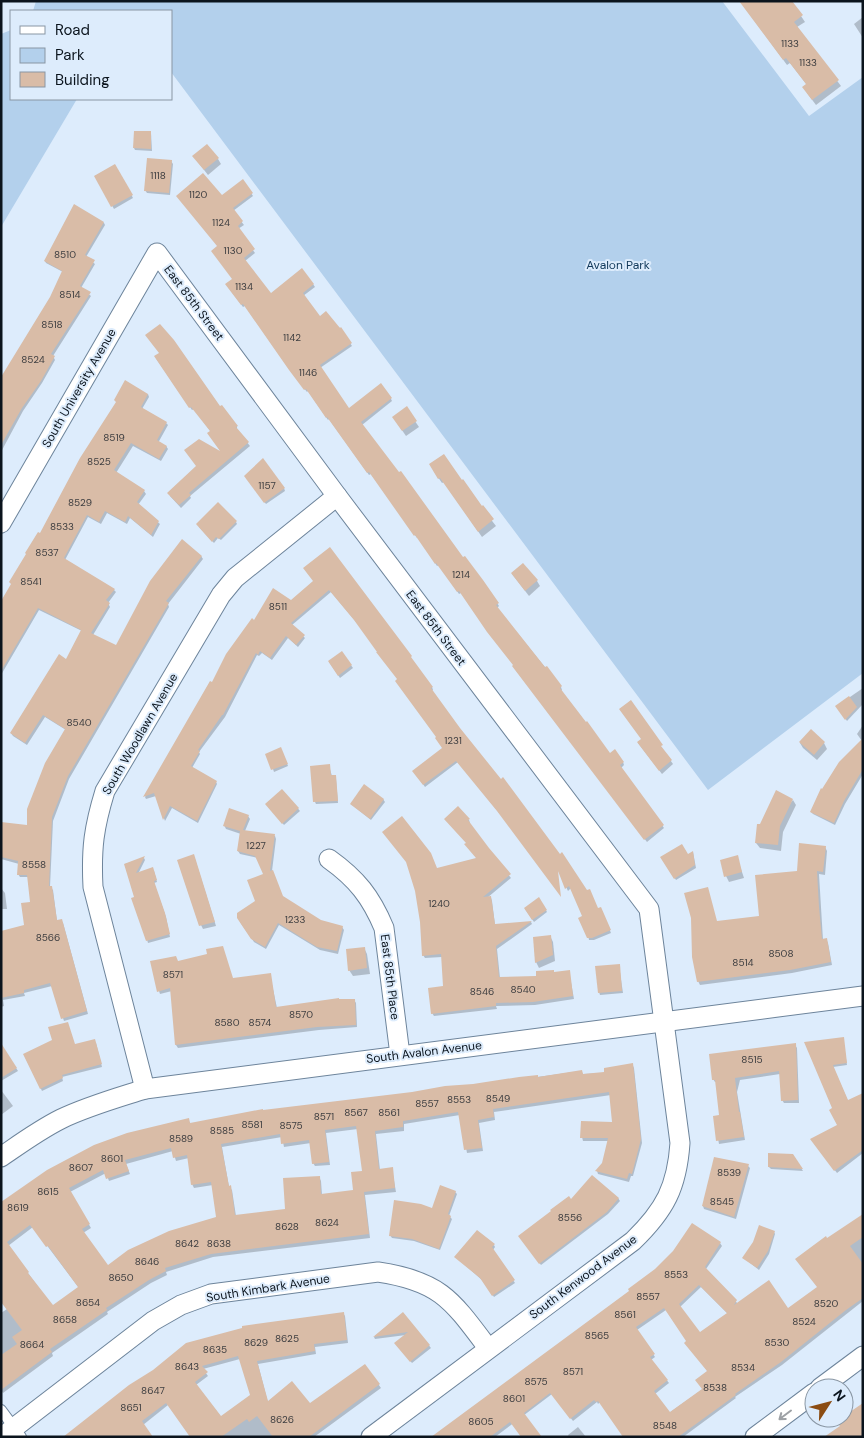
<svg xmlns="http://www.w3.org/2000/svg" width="864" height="1438" viewBox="0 0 864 1438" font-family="'DM Sans',sans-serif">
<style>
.green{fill:#b3d0ec}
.shadow{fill:#0003;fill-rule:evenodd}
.building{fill:#d9bca7;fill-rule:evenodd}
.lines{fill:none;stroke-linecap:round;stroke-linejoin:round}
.lane-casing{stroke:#6d849b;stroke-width:12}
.street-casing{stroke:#6d849b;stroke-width:21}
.lane{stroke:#fff;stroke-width:10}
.street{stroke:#fff;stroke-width:19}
.oneway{stroke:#9da1a5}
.labels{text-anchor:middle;stroke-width:4;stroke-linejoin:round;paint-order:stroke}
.number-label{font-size:10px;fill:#3e3e40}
.park-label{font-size:12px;fill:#0f3759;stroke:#ddecfc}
.street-label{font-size:12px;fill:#0b141d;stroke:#ddecfc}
</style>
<rect width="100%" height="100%" fill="#ddecfc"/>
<g class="green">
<polygon points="36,1 722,1 809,116 863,77 863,673 708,790 171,72 171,11 33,11"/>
<polygon points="11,30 11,99 77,99 1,227 1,34"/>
</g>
<g class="shadow">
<polygon points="740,1 801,16 805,22 797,27 841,86 816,105 807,93 807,85 790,63 787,65"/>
<polygon points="863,17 863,38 854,24"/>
<polygon points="151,133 152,151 135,150 134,148"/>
<polygon points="218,159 221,164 208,175 197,161"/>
<polygon points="171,161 173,164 170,195 147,193 145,190"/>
<polygon points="115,165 133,198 114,209 95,176"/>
<polygon points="243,181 253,196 233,211 244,225 238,229 255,253 245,261 270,294 313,284 315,287 303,296 319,317 340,328 352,346 320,368 349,410 381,385 391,399 392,401 362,425 463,559 482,580 499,606 497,608 561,687 562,690 561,691 610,754 623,762 624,765 621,768 664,828 647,842 515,669 515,666 461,593 459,594 439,565 437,566 418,537 417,538 371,474 369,475 329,419 328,420 308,391 307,392 292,373 245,306 243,307 228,287 233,280 218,247 222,196"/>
<polygon points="74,206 104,223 105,225 86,257 95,264 81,288 91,296 53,356 55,360 42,383 23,411 1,452 1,380 51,297 63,272 46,263 45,261"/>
<polygon points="155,357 220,408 237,426 237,430 250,446 190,496 191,498 181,508 170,496 224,454 211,432 194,409 192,410"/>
<polygon points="148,394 149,397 142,409 166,423 168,425 158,443 166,446 168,449 161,461 133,446 116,473 144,491 146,494 138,505 160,524 153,537 130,518 127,524 107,513 101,524 88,517 65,560 114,590 116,592 108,603 110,607 93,635 116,647 201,556 203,559 168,604 169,607 69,779 53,821 50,887 53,890 57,921 63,923 88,1014 64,1021 52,986 24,993 25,996 3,1000 4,1006 1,1007 1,932 25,926 31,903 28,877 20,877 18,874 19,864 1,859 1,823 28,826 66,730 45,717 27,745 13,736 11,733 67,660 82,631 39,610 1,675 1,603 117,403 115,400"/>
<polygon points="406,408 419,427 406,436 397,423"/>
<polygon points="433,470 462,482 496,526 482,537 444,482 442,483"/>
<polygon points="247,479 284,488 285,491 266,504"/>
<polygon points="236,522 237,524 221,540 218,538 214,543 199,527"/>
<polygon points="306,571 411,656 411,660 432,687 433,690 431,691 598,910 602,911 611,933 594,940 589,940 584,916 571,888 568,891 558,870 500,814 458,762 425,787 415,773 444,749 438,737 399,680 357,623 331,592 292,625 305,638 298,647 288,638 272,660 262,653 259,656 257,655 225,717 199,752 200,754 192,768 216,782 217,784 198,823 172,808 165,821 156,796 146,799 145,797 210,682 212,683 254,622 291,601 314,581"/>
<polygon points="512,574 537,581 540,586 529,596"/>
<polygon points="342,653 353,668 340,678 329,662"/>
<polygon points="863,688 863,704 847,721 837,706"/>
<polygon points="642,720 673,764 662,774 638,743 642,740"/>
<polygon points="863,725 863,774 845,804 835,825 813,814 811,812 862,741 857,734"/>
<polygon points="811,731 824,743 827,749 817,760 803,748 800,743"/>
<polygon points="282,751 288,766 274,772 273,769"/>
<polygon points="329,766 332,776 335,777 336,779 338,803 316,804 315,802"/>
<polygon points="282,790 300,811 284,825 268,806"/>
<polygon points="383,799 385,802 371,820 351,804"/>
<polygon points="793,800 796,805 783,832 781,851 760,848 756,843"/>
<polygon points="458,808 469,820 470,823 469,824 511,878 487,898 491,898 492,901 495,925 531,922 532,924 497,949 500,978 537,977 569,971 574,999 535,1005 496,1006 497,1009 434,1016 432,1013 444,987 442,957 425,958 423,955 437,869 477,859 467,844"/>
<polygon points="248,816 250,819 245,831 275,836 276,839 272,871 283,898 321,922 342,927 344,930 338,954 320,950 279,925 266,949 254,942 240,922 257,901 265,875 258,858 240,854 238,851 241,834 226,829 224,825"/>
<polygon points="825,847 827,851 825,875 819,874 823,940 826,939 828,943 832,965 792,973 700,985 698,981 717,922 760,917 798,872"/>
<polygon points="693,852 696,868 676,880 662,858 687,856"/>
<polygon points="737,857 744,878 729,882 726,876"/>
<polygon points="144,858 145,860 138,874 154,871 157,882 154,883 166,917 170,937 148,943 125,864"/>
<polygon points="195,859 216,926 203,929 201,925"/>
<polygon points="1,888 5,893 7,909 1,909"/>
<polygon points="539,899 547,912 534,922 525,909"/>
<polygon points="550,936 553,942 555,961 539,968 536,962"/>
<polygon points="364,948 367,954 370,974 353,976 349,970"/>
<polygon points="178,962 233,979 270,975 277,1008 354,1000 356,1003 357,1027 319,1030 178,1048 176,1045 172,991 160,994 159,991"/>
<polygon points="619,966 623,993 600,995 599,992"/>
<polygon points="843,1039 847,1065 833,1067 848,1101 863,1099 863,1153 837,1173 813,1142 839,1126 834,1109 806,1043"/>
<polygon points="96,1043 102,1067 62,1077 63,1081 42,1091 25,1055"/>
<polygon points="795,1045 797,1048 799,1103 784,1103 782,1100 780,1074 740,1080 737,1092 745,1140 719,1144 714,1117 721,1116 717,1082 715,1082 713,1079"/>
<polygon points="7,1054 18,1071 1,1081 1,1057"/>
<path d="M632 1064 634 1068 642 1143 633 1176H631L629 1182 598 1174 597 1171 603 1163 609 1141H583L582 1137 614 1123 611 1095 494 1112 495 1120 479 1123 483 1151 467 1153 460 1115 404 1124V1131L376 1134 380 1170 392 1169 396 1192 365 1195 370 1238 213 1257 166 1272 167 1275 151 1283 107 1312 108 1314 52 1353 53 1356 3 1393 1 1390V1313L7 1309 1 1204 188 1120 191 1124 581 1071 583 1074 605 1073ZM358 1129 363 1172 354 1191 322 1195 321 1181 319 1177 286 1210 236 1216 232 1190 229 1187 222 1147 282 1137 284 1147 311 1143 313 1163 315 1166 330 1165 326 1133ZM173 1151 176 1161 189 1158 192 1184 194 1188 213 1185 218 1218 107 1267 83 1233 91 1228 70 1192 106 1173 109 1181 130 1174 126 1164ZM33 1227 79 1288 53 1307 8 1246Z"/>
<polygon points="1,1090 13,1106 1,1115"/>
<polygon points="770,1154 793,1155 803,1171 771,1169 769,1167"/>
<polygon points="748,1166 750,1168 736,1219 704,1209 703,1206"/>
<polygon points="455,1192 457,1194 449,1216 452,1219 440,1250 414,1241 392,1238 390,1235 432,1210"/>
<polygon points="618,1198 620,1201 608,1214 541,1265 521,1238 571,1201"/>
<path d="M692 1224 720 1243 722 1246 706 1269 738 1304 788 1310 818 1288 826 1239 863 1224V1301L782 1365 735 1397 736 1398 683 1437H622L624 1436 600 1402 598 1404 597 1402 573 1421 552 1394 495 1437H433L630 1291 656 1270 674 1252ZM701 1287 728 1314 700 1333 680 1307ZM666 1310 708 1372 703 1389 669 1413 655 1394 669 1383 651 1360 655 1357 637 1330Z"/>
<polygon points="774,1232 775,1234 769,1254 759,1270 744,1258"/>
<polygon points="494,1245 495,1247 493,1250 515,1283 494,1297 483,1281 456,1257"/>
<path d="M343 1313 345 1316 348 1343 315 1347 316 1354 258 1364 268 1403 310 1405 365 1365 381 1388 314 1437H192L168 1405 143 1425 64 1437 130 1386ZM240 1359 251 1395 221 1417 196 1385 208 1376 203 1369Z"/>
<polygon points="403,1313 431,1348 412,1363 397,1345 406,1335 375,1339 374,1337"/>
<polygon points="578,1427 586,1437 569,1437 568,1435"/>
</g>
<g class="building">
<polygon points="739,1 792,1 803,15 794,22 839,80 812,100 802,87 806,84 786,58 783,60"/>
<polygon points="134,131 151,131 151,149 133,148"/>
<polygon points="207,144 219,158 204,170 192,156"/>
<polygon points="147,158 172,160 169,193 144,191"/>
<polygon points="115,164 133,195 111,207 94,176"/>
<polygon points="203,173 222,195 243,179 253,193 233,208 243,221 238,226 255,249 244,258 271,293 302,268 314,284 303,293 320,316 326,311 340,328 341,327 352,343 320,365 349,408 381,383 392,398 361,422 399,472 401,471 463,557 465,556 483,580 499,603 496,605 545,667 547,666 562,686 560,688 586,722 587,721 610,753 615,749 624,762 620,765 664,825 644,840 512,666 513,665 487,632 459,591 457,592 436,563 435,564 415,535 414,536 369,472 367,473 327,417 326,418 306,389 304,390 289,370 243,304 241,305 225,284 232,279 211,251 217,246 176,196"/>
<polygon points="74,204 104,222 85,255 95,260 80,286 91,292 51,354 55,356 41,381 22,408 1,445 1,377 50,297 62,271 44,261"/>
<polygon points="160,324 174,340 220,406 222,405 238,426 236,427 249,442 189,493 191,495 179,505 167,493 196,466 184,450 199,439 220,451 207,433 210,431 191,407 189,408 154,356 159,353 145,335"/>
<polygon points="125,380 148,394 141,407 167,422 157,440 167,446 159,459 131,443 114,470 145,490 137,502 159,521 151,535 128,516 125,522 105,511 99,522 87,515 64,558 115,589 106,600 110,603 91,633 116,645 150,581 182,539 202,556 166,601 169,603 68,776 52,817 49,886 52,886 57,920 62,919 87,1011 61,1019 50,983 24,990 24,993 1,998 1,931 24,925 21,903 30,902 27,875 17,875 18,861 1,857 1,822 27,825 27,809 45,763 65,729 43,715 25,743 10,733 59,654 66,659 81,630 38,608 1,671 1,601 11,584 9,582 26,554 25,553 38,532 40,533 80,458 116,402 114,400"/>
<polygon points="407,406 417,421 402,431 392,417"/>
<polygon points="444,454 462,480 463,479 482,506 483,505 494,519 478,532 440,478 438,479 429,464"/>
<polygon points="263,458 285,488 264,503 244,476"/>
<polygon points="218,502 237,521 219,539 216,537 212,542 196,524"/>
<polygon points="330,547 412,656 411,657 433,687 431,688 460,728 501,779 503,777 560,854 562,852 587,890 590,889 598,908 601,907 611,930 592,938 587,938 578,918 582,916 569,886 565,889 558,871 561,897 497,811 456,761 423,785 412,771 442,748 435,738 436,737 395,681 397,679 376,652 377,652 354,620 329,590 291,623 305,635 296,645 286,636 270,658 260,651 258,655 256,653 223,715 222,715 198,750 200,751 191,766 217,781 197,821 170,806 163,820 154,793 143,797 210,681 212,682 226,654 252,618 254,620 273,588 291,600 313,581 303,568"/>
<polygon points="523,563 538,580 525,591 511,573"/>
<polygon points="342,651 352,665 338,676 328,661"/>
<polygon points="849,696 857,707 845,720 835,706"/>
<polygon points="631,700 663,745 661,746 672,760 659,771 637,742 641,739 619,709"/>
<polygon points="811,729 825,742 814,755 799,742"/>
<polygon points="863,738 863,769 844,801 834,823 810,812 821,788 822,789 839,762"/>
<polygon points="281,747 288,764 271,770 265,754"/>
<polygon points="330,764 331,775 336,775 338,801 313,802 310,766"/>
<polygon points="364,784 384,799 370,819 350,804"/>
<polygon points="282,789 299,808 282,824 265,804"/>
<polygon points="776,790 793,799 780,826 778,845 755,843 757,824 760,824"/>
<polygon points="458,806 470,819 468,820 489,848 511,874 483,897 491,896 495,924 532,921 496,946 499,977 536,976 536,971 554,970 554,972 570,970 573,996 533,1002 496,1003 496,1006 431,1014 428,988 443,986 441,954 422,956 420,922 415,891 406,862 382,832 402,816 431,853 437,868 476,858 464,844 466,843 444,819"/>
<polygon points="229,808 249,815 243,830 275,834 270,871 273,870 283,896 321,920 343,926 337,951 317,947 278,923 265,947 251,939 237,918 237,913 255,901 247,880 263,874 255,856 237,851 240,831 223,826"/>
<polygon points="799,843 826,846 823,872 817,871 819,907 822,939 827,938 831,962 790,970 697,982 692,957 691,918 684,893 708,887 717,921 759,916 755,875 797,871"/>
<polygon points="682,844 688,854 693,851 695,865 674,879 660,857"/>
<polygon points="194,854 215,922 199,926 177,860"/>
<polygon points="738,855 742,872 724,877 720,860"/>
<polygon points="145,856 136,873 153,867 157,880 154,881 165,913 170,934 146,941 131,898 134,897 124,864"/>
<polygon points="539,897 547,910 532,920 524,908"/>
<polygon points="551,935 553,955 535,963 533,937"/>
<polygon points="223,946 233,978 271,973 276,1007 339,998 339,999 355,999 356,1025 317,1027 175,1045 170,988 157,992 150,961 176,956 178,961 207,954 206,949"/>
<polygon points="365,947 367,968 348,971 346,949"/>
<polygon points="620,964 622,991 598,993 595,966"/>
<polygon points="68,1022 75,1044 95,1039 102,1064 62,1075 63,1078 40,1089 23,1054 52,1040 48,1027"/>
<polygon points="844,1037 847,1063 833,1065 848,1100 863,1093 863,1150 834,1171 810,1139 837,1125 829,1110 832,1108 804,1042"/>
<polygon points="1,1043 17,1068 1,1078"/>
<polygon points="796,1043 798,1100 781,1101 779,1071 735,1078 739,1112 740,1112 744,1137 716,1141 713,1116 719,1115 715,1080 712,1080 709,1054"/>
<path d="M633 1063 641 1139 632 1174 629 1173 627 1179 595 1171 602 1163 608 1138H580L581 1121 612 1122 609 1092 493 1109 494 1117 478 1120 482 1148 464 1150 458 1112 403 1121V1127L375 1131 379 1169 393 1167 395 1188 364 1192 369 1234 211 1254 165 1268 166 1271 149 1280 106 1308 107 1310 50 1349 52 1352 1 1390V1355L17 1344 12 1337 22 1330 1 1302V1202L47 1170 94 1145 127 1133 189 1118 190 1123 263 1109V1110L412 1092 445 1086 473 1084 519 1077 538 1075V1077L582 1070 583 1074 604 1072V1068ZM356 1126 362 1171 351 1172 353 1190 321 1194 320 1176 283 1178 285 1209 235 1215 231 1185 229 1186 221 1144 280 1134 281 1144 309 1140 312 1164 329 1162 325 1130ZM171 1148 173 1158 187 1155 191 1185 211 1182 216 1217 169 1231 128 1250 108 1265 82 1229 90 1224 69 1188 103 1170 106 1179 129 1171 125 1160ZM30 1225 46 1247 48 1246 78 1287 53 1305 28 1273 29 1272 7 1242Z"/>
<polygon points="768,1153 793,1154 803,1169 768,1167"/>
<polygon points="714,1157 749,1164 734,1217 702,1206"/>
<polygon points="592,1175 619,1198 607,1212 539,1264 518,1236 551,1211 550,1210 569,1196 571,1199"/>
<polygon points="440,1185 456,1191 448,1214 451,1216 439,1249 412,1239 389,1236 394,1200 421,1204 432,1208"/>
<path d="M863 1214V1237L850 1246 863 1264V1298L846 1310 781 1362 735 1394 736 1395 678 1437H623L598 1401 596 1402 594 1400 570 1419 550 1393 524 1413 542 1437H521L510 1422 490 1437H431L629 1291 628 1289 655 1269 673 1251 692 1223 721 1242 705 1267 737 1300 734 1305 769 1280 788 1308 817 1287 795 1259 826 1236 827 1238ZM699 1285 727 1313 700 1332 679 1304ZM664 1308 686 1341 684 1343 707 1371 695 1380 702 1389 670 1412 654 1391 668 1380 650 1357 655 1354 636 1327Z"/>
<polygon points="759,1225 775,1231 768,1251 757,1268 742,1258 753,1242"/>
<polygon points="477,1230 495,1244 492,1247 515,1280 492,1296 480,1278 454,1257"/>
<path d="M344 1312 347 1340 314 1344 315 1351 257 1361 268 1401 292 1381 310 1403 365 1364 380 1384 309 1437H273L257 1416 249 1422 247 1419 221 1437H190L166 1403 142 1421 153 1437H63L129 1385 153 1370 186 1343 242 1328V1326ZM238 1356 250 1395 221 1416 195 1382 208 1372 202 1366Z"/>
<polygon points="403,1312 430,1345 410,1362 394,1343 408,1332 373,1337"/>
<polygon points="863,1403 863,1437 824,1437 840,1426 836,1422 844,1418 844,1416"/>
</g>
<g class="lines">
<g class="lane-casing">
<polyline id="lane" points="1,1410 21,1437"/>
</g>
<g class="street-casing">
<g id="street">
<path d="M1 523 157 253 337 496 649 909 680 1143C677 1187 665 1210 633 1241L371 1437"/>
<path d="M329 859C357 879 371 897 384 928L400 1055"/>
<path d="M145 1089 93 887C91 848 94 827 105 791L221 595 235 578 337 496"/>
<path d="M1 1157C20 1144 39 1130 61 1119 88 1106 117 1098 145 1089L863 996"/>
<polyline points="820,1388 863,1356"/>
<path d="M2 1437 153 1321 181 1305 211 1294 378 1272C440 1281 452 1300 488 1348"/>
<polyline points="755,1437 814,1393"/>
</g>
</g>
<use href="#lane" class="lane"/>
<use href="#street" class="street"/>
</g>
<defs><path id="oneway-shaft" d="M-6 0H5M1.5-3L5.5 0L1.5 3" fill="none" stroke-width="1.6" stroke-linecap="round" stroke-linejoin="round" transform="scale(1.25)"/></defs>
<use class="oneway" href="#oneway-shaft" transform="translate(785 1415) rotate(143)"/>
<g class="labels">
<g class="number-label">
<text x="790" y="47">1133</text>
<text x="808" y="66">1133</text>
<text x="158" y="179">1118</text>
<text x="198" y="198">1120</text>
<text x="221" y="226">1124</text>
<text x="233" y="254">1130</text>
<text x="65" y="258">8510</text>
<text x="244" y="290">1134</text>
<text x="70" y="298">8514</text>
<text x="52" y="328">8518</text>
<text x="292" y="341">1142</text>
<text x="33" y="363">8524</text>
<text x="308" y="376">1146</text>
<text x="114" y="441">8519</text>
<text x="99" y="465">8525</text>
<text x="267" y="489">1157</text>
<text x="80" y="506">8529</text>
<text x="62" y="530">8533</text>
<text x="47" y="556">8537</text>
<text x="461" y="578">1214</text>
<text x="31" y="585">8541</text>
<text x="278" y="610">8511</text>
<text x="79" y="726">8540</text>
<text x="453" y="744">1231</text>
<text x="256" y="849">1227</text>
<text x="34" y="868">8558</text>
<text x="439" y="907">1240</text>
<text x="295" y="923">1233</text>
<text x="48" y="941">8566</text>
<text x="781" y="957">8508</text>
<text x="743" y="966">8514</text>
<text x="173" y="978">8571</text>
<text x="523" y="993">8540</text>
<text x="482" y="995">8546</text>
<text x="301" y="1018">8570</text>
<text x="227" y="1026">8580</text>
<text x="260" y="1026">8574</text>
<text x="752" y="1063">8515</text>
<text x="498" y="1102">8549</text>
<text x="459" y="1103">8553</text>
<text x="427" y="1107">8557</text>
<text x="356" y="1116">8567</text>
<text x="389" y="1116">8561</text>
<text x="324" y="1120">8571</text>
<text x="252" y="1128">8581</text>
<text x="291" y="1129">8575</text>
<text x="222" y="1134">8585</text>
<text x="181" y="1142">8589</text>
<text x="112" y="1162">8601</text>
<text x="81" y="1171">8607</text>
<text x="729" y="1176">8539</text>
<text x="48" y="1195">8615</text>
<text x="722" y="1205">8545</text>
<text x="18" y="1211">8619</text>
<text x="570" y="1221">8556</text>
<text x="327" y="1226">8624</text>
<text x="287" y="1230">8628</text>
<text x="187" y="1247">8642</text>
<text x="219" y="1247">8638</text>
<text x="147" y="1265">8646</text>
<text x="676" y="1278">8553</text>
<text x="121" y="1281">8650</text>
<text x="648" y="1300">8557</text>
<text x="88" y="1306">8654</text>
<text x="826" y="1307">8520</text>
<text x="625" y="1318">8561</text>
<text x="65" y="1323">8658</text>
<text x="804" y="1325">8524</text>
<text x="597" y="1339">8565</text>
<text x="287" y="1342">8625</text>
<text x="256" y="1346">8629</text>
<text x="777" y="1346">8530</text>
<text x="32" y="1348">8664</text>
<text x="215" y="1353">8635</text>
<text x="187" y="1370">8643</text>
<text x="743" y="1371">8534</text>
<text x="573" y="1375">8571</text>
<text x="536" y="1385">8575</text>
<text x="715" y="1391">8538</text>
<text x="153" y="1394">8647</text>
<text x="514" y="1402">8601</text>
<text x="131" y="1411">8651</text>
<text x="282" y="1423">8626</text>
<text x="481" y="1425">8605</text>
<text x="665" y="1429">8548</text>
</g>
<g class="park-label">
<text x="618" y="269">Avalon Park</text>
</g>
<g class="street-label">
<text transform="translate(194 303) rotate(53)" y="4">East 85th Street</text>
<text transform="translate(79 388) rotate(-60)" y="4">South University Avenue</text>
<text transform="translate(436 628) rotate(53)" y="4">East 85th Street</text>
<text transform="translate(140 734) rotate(-60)" y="4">South Woodlawn Avenue</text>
<text transform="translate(390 977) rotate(83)" y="4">East 85th Place</text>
<text transform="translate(424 1052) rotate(-7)" y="4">South Avalon Avenue</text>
<text transform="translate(583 1277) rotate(-37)" y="4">South Kenwood Avenue</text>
<text transform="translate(268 1288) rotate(-9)" y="4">South Kimbark Avenue</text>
</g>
</g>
<rect width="864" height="1438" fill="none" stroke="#0b141d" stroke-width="5"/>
<rect x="10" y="10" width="162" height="90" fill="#ddecfc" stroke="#8996a3"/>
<rect x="20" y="26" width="25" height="8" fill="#ffffff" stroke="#8996a3"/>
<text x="55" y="35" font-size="15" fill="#0b141d">Road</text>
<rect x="20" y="48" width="25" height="15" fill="#b3d0ec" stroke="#8996a3"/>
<text x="55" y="60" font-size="15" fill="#0b141d">Park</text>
<rect x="20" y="72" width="25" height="15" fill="#d9bca7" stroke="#8996a3"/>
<text x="55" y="85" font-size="15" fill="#0b141d">Building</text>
<g transform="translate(829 1403) rotate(54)"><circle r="24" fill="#ddecfc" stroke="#8996a3"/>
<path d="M0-4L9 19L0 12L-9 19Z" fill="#8b4c12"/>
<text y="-8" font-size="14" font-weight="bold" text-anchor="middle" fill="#0b141d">N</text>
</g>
</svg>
